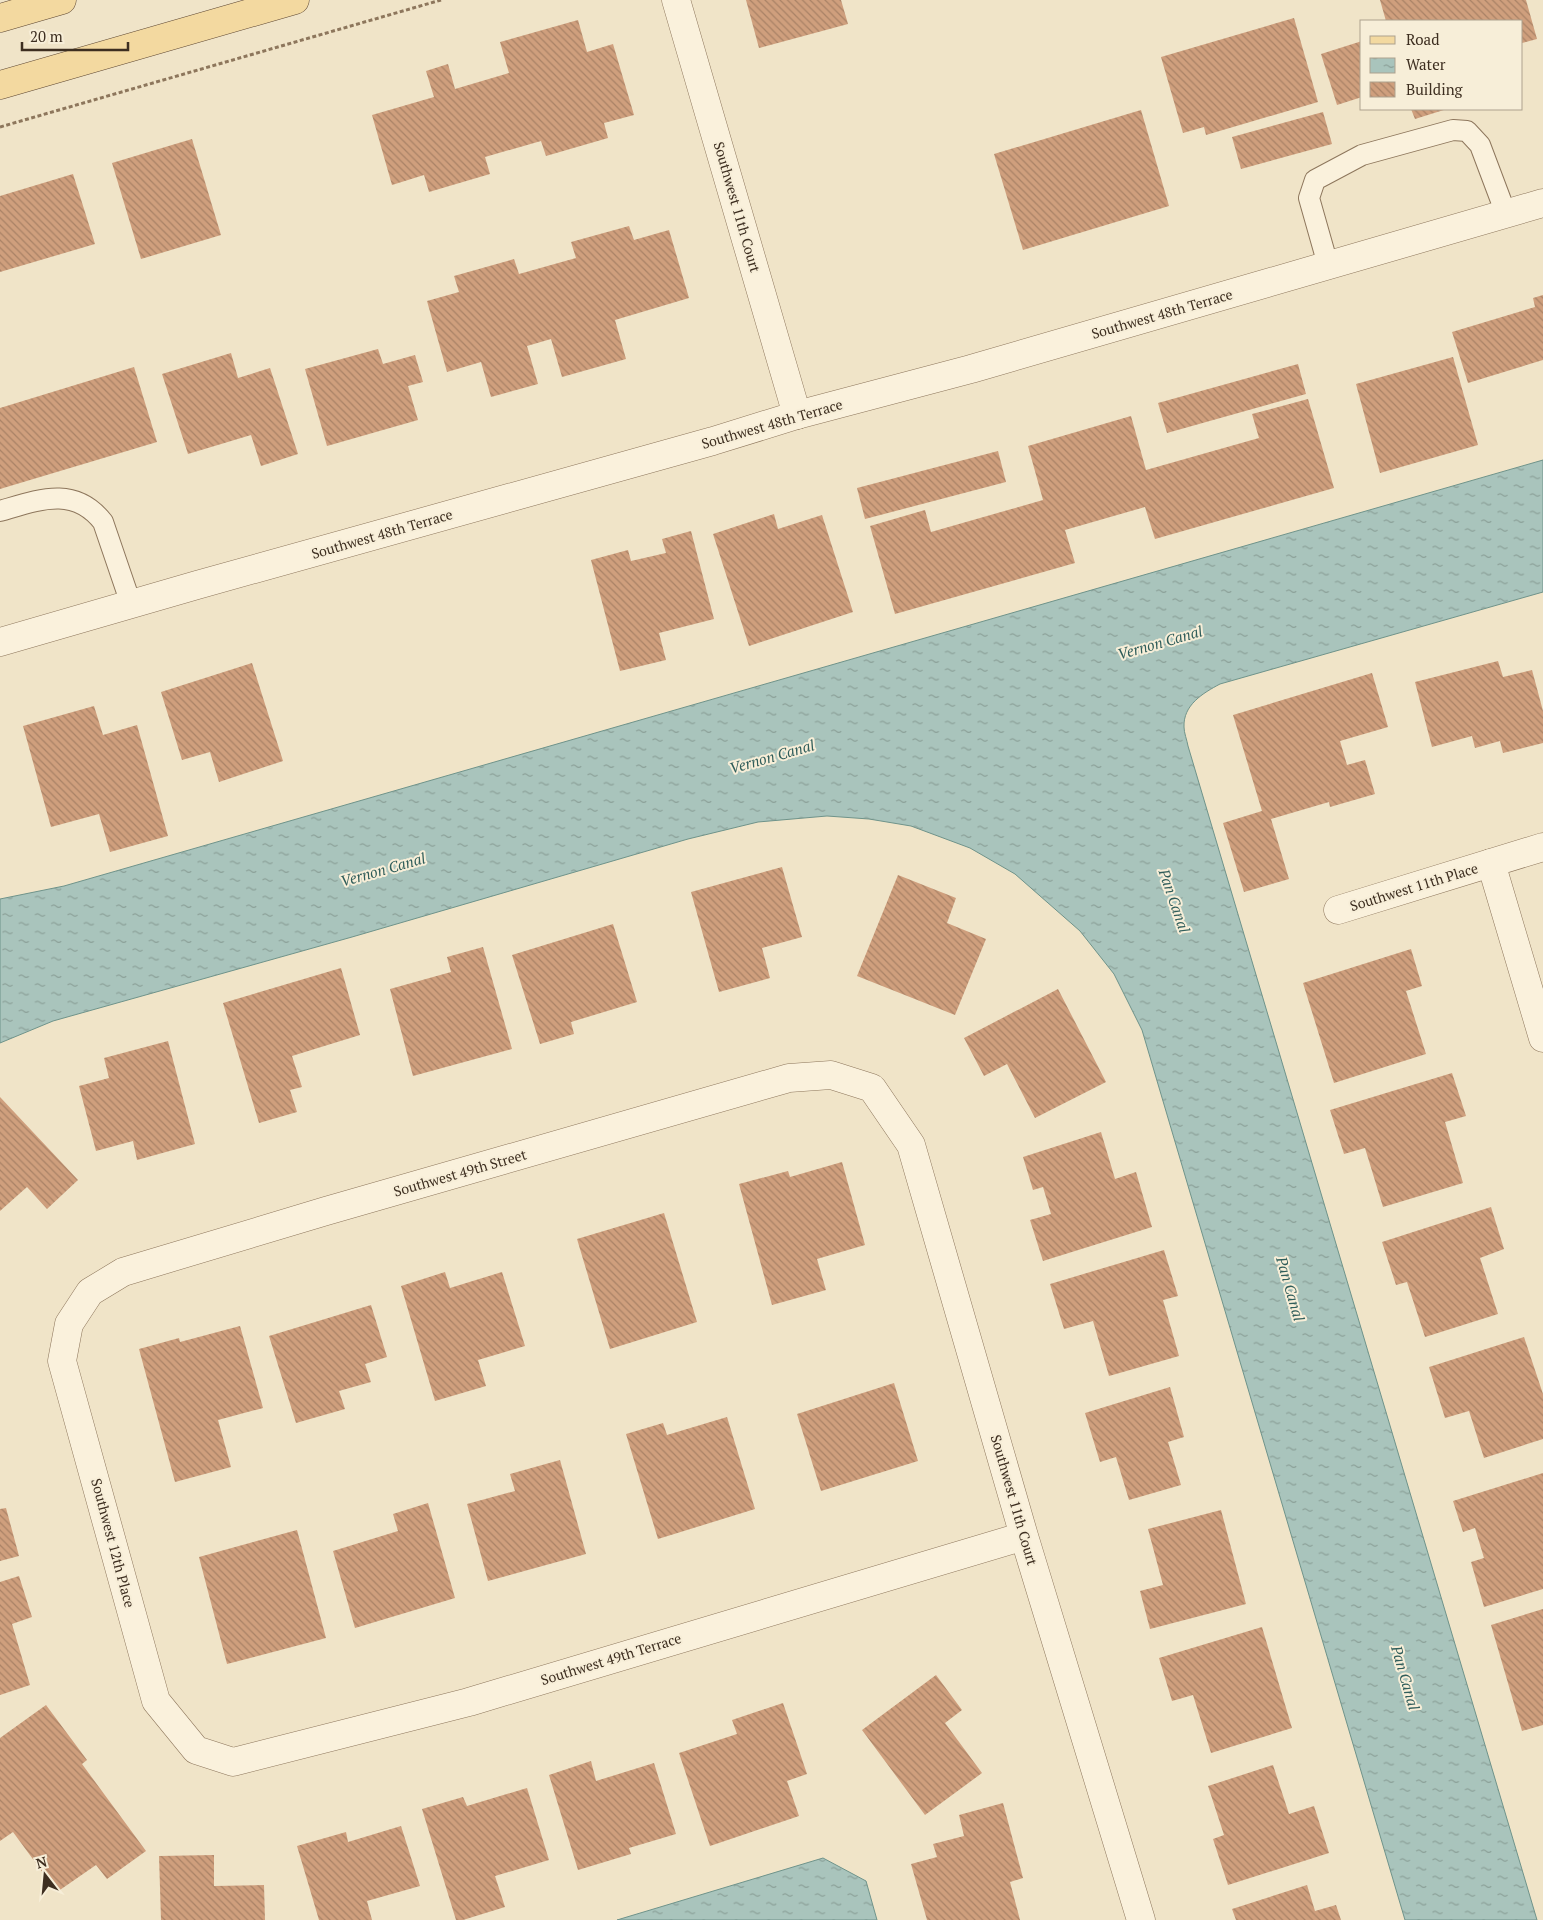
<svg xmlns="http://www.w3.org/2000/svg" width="1543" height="1920" viewBox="0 0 1543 1920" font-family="'PT Serif',serif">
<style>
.water{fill:url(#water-ripples);stroke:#6f938a}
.building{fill:url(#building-back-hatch)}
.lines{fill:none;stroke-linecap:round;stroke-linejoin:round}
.service-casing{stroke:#8d765c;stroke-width:22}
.minor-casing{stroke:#8d765c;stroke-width:29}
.primary-casing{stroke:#5b4430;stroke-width:29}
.path{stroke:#8d765c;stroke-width:3;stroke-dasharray:4 2.5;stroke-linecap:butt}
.service{stroke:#faf1dc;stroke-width:20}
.minor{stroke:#faf1dc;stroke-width:28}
.primary{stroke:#f3d9a0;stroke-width:28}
.labels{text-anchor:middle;stroke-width:4;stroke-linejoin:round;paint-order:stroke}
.street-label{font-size:14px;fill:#3d2e20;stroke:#f7eed8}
.water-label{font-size:15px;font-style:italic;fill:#2f5d5a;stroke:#f7eed8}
</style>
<defs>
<pattern id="water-ripples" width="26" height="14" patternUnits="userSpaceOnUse" patternTransform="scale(1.25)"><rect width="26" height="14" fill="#a9c4bc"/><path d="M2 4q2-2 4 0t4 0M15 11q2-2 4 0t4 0" fill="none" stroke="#8ba098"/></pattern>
<pattern id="building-back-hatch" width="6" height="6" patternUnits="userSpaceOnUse" patternTransform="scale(1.25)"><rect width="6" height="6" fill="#cf9f7d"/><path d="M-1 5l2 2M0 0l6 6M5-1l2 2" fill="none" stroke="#a98266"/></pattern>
</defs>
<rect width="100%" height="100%" fill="#f0e4c8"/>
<g class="water">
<path d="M1543 460V592L1220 684C1203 693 1183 705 1184 727 1184 733 1187 740 1188 746L1537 1920H1405L1142 1030 1114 974 1080 931 1015 874 970 848 911 826 869 819 827 816 758 822 688 839 352 937 53 1021 0 1043V899L64 886Z"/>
<polygon points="823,1858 866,1881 877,1920 617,1920"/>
</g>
<g class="building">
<polygon points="746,0 841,0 848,24 759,48"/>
<polygon points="1380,0 1526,0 1537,39 1522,43 1522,21 1386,21"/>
<polygon points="1294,18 1318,102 1206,135 1204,127 1183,133 1161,57"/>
<polygon points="578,20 587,52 613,44 634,115 604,123 608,138 546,156 541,141 485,157 490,174 429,192 424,175 392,185 372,115 434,97 426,71 448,64 455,89 509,73 500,42"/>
<polygon points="1362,41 1362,97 1337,105 1321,54"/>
<polygon points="1411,109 1447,109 1415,119"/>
<polygon points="1141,110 1169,206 1023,250 994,154"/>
<polygon points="1323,112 1332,144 1241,169 1232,137"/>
<polygon points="192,139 221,235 141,259 112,163"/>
<polygon points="73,174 95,244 0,272 0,196"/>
<polygon points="629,226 634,240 669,230 689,298 615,320 626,359 562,377 551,339 527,346 538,384 491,397 481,362 447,372 427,301 459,292 454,276 514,259 519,274 576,258 571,242"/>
<polygon points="1543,295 1543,360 1468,383 1452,332 1535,307 1533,298"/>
<polygon points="378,349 383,364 415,355 423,382 408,386 418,420 327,446 305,369"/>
<polygon points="231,353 238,378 270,368 298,454 261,466 251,435 188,454 162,374"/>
<polygon points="1453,357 1478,445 1380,473 1356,384"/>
<polygon points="1298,364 1306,394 1167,433 1158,403"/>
<polygon points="134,367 157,442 0,489 0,408"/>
<polygon points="1308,399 1334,488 1155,539 1145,507 1065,530 1075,563 895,614 870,526 925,510 931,532 1043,500 1028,446 1131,416 1146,470 1259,438 1252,414"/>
<polygon points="998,451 1006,482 865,519 857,488"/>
<polygon points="774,514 778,529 822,515 853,612 749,646 713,534"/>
<polygon points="691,531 714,619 659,633 666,660 620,671 591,560 628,550 631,561 666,553 662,539"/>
<polygon points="1498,661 1503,677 1532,670 1543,711 1543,743 1503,753 1500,741 1475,748 1472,736 1432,747 1415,682"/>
<polygon points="252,663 283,761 219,782 210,752 182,760 161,692"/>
<polygon points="1372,673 1388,727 1340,741 1347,765 1365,760 1375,794 1330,807 1329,802 1271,819 1289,879 1244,892 1223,823 1262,811 1233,715"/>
<polygon points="94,706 103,735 137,725 168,836 110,852 99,814 51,827 23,726"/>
<polygon points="782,867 802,937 762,948 770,978 719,992 691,892"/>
<polygon points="898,875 956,898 947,923 986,939 955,1015 857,976"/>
<polygon points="613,924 637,1002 571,1022 574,1034 540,1044 512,955"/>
<polygon points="483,947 512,1049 413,1076 390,989 451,972 447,957"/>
<polygon points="1411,949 1422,986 1406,991 1426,1054 1334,1083 1303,983"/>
<polygon points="341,968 360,1035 292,1056 302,1087 290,1090 297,1112 259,1123 223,1003"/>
<polygon points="1058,989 1106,1082 1035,1118 1007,1064 984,1076 964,1038"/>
<polygon points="168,1041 195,1144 137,1160 133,1141 96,1151 79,1086 109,1078 104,1058"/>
<polygon points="1452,1073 1466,1116 1445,1122 1463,1183 1383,1207 1365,1148 1344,1154 1330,1110"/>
<polygon points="0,1097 78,1180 47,1209 27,1187 0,1211"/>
<polygon points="1101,1132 1115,1179 1136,1172 1152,1227 1043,1261 1030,1220 1051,1214 1043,1187 1033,1190 1023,1157"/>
<polygon points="842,1162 865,1245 817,1259 826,1290 772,1305 739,1184 788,1171 790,1177"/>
<polygon points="1491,1207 1504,1249 1480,1258 1498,1314 1425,1337 1407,1282 1396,1285 1382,1242"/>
<polygon points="664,1213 697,1322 610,1349 577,1239"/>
<polygon points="1164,1250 1178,1296 1163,1300 1179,1356 1109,1376 1093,1321 1064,1329 1050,1284"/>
<polygon points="445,1272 450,1288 502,1272 525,1346 478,1360 486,1386 435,1401 401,1286"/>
<polygon points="371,1305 387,1357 365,1364 371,1382 339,1391 345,1409 296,1423 269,1336"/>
<polygon points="240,1326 263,1408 218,1420 231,1467 175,1482 139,1349 179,1338 180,1342"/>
<polygon points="1524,1337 1543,1394 1543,1439 1484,1458 1469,1411 1445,1418 1429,1367"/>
<polygon points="894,1383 918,1461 821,1491 797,1414"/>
<polygon points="1170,1387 1184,1437 1168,1442 1181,1485 1129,1500 1116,1457 1100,1462 1085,1413"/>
<polygon points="727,1417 755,1509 658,1539 626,1434 663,1423 667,1435"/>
<polygon points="560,1460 586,1554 488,1581 467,1504 515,1491 510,1474"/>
<polygon points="1543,1473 1543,1589 1484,1607 1471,1562 1484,1558 1475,1528 1463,1532 1453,1501"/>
<polygon points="428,1503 455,1598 355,1628 333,1551 398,1531 393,1514"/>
<polygon points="6,1508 19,1556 0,1561 0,1509"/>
<polygon points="1221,1510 1246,1604 1150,1629 1140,1591 1163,1585 1148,1529"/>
<polygon points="297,1530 326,1638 227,1664 199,1557"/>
<polygon points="19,1576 32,1617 12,1624 30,1685 0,1695 0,1582"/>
<polygon points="1543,1609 1543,1725 1522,1731 1491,1625"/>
<polygon points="1262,1627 1292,1728 1211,1753 1193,1695 1172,1701 1159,1658"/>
<polygon points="936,1675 962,1710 945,1723 982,1773 925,1815 862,1730"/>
<polygon points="783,1703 807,1774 787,1781 799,1816 710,1846 679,1753 737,1734 732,1720"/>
<polygon points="46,1705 87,1760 82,1764 146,1851 107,1879 96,1865 57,1892 13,1832 0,1841 0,1738"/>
<polygon points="591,1761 596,1781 654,1763 676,1834 629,1848 631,1854 578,1870 549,1775"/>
<polygon points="1273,1765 1289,1814 1314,1806 1329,1853 1228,1885 1213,1839 1224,1835 1208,1786"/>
<polygon points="527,1788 549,1860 495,1876 505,1907 463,1920 456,1920 422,1809 463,1797 467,1806"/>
<polygon points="1003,1803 1023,1878 1010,1882 1020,1920 927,1920 911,1864 937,1857 933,1844 964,1836 959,1815"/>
<polygon points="401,1826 420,1886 367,1901 372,1920 319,1920 297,1846 346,1832 348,1842"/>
<polygon points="214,1855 214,1886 264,1885 265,1920 161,1920 159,1856"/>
<polygon points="1307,1885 1315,1911 1336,1905 1341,1920 1236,1920 1232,1909"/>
</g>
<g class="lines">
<g class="service-casing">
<g id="service">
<polyline points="1328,265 1309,198 1315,180 1362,155 1453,130 1467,131 1480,145 1506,214"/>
<path d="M0 511C38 500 74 485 103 522L131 604"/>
</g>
</g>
<g class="minor-casing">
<g id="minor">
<polyline points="676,0 797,415"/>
<polyline points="0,642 197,585 713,441 797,415 971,369 1543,203"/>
<polyline points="1491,863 1543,1038"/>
<polyline points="1338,910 1543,847"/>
<polyline points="1024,1536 469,1702 233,1762 196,1750 156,1701 62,1361 69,1324 90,1292 123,1272 326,1211 789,1078 831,1075 872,1088 911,1145 1024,1536 1141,1920"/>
</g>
</g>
<g class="primary-casing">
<g id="primary">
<polyline points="0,18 62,0"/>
<polyline points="0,85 295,0"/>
</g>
</g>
<polyline class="path" points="0,127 441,0"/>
<use href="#service" class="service"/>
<use href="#minor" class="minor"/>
<use href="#primary" class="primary"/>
</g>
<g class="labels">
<g class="street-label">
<text transform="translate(737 207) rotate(74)" y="5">Southwest 11th Court</text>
<text transform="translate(1162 314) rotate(-16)" y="5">Southwest 48th Terrace</text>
<text transform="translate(772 424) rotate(-16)" y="5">Southwest 48th Terrace</text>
<text transform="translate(382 534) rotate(-16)" y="5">Southwest 48th Terrace</text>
<text transform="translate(1414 887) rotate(-17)" y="5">Southwest 11th Place</text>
<text transform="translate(460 1173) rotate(-16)" y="5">Southwest 49th Street</text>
<text transform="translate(1014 1500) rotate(74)" y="5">Southwest 11th Court</text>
<text transform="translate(113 1543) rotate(75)" y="5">Southwest 12th Place</text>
<text transform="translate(611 1659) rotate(-17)" y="5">Southwest 49th Terrace</text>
</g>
<g class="water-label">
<text transform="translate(1160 643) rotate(-16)" y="5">Vernon Canal</text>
<text transform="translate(772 757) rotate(-16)" y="5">Vernon Canal</text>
<text transform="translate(383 870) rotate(-16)" y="5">Vernon Canal</text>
<text transform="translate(1174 901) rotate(71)" y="5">Pan Canal</text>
<text transform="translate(1290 1289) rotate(74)" y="5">Pan Canal</text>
<text transform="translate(1405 1678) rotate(74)" y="5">Pan Canal</text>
</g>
</g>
<rect x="1360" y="20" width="162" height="90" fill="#f7eed8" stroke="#ada18e"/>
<rect x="1370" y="36" width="25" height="8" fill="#f3d9a0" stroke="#ada18e"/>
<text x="1406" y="45" font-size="15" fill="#3d2e20">Road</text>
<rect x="1370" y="58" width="25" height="15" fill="url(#water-ripples)" stroke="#ada18e"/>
<text x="1406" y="70" font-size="15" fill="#3d2e20">Water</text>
<rect x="1370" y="82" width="25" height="15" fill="url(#building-back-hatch)" stroke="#ada18e"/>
<text x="1406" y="95" font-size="15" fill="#3d2e20">Building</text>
<g transform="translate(45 1875) rotate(344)" stroke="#f7eed8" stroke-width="4" paint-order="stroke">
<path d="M0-4L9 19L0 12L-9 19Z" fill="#3d2e20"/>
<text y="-8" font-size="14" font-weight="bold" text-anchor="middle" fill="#3d2e20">N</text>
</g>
<path d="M22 42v8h106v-8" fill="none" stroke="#3d2e20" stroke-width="2.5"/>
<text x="30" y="42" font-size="15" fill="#3d2e20" stroke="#f7eed8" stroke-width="4" paint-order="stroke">20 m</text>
</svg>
